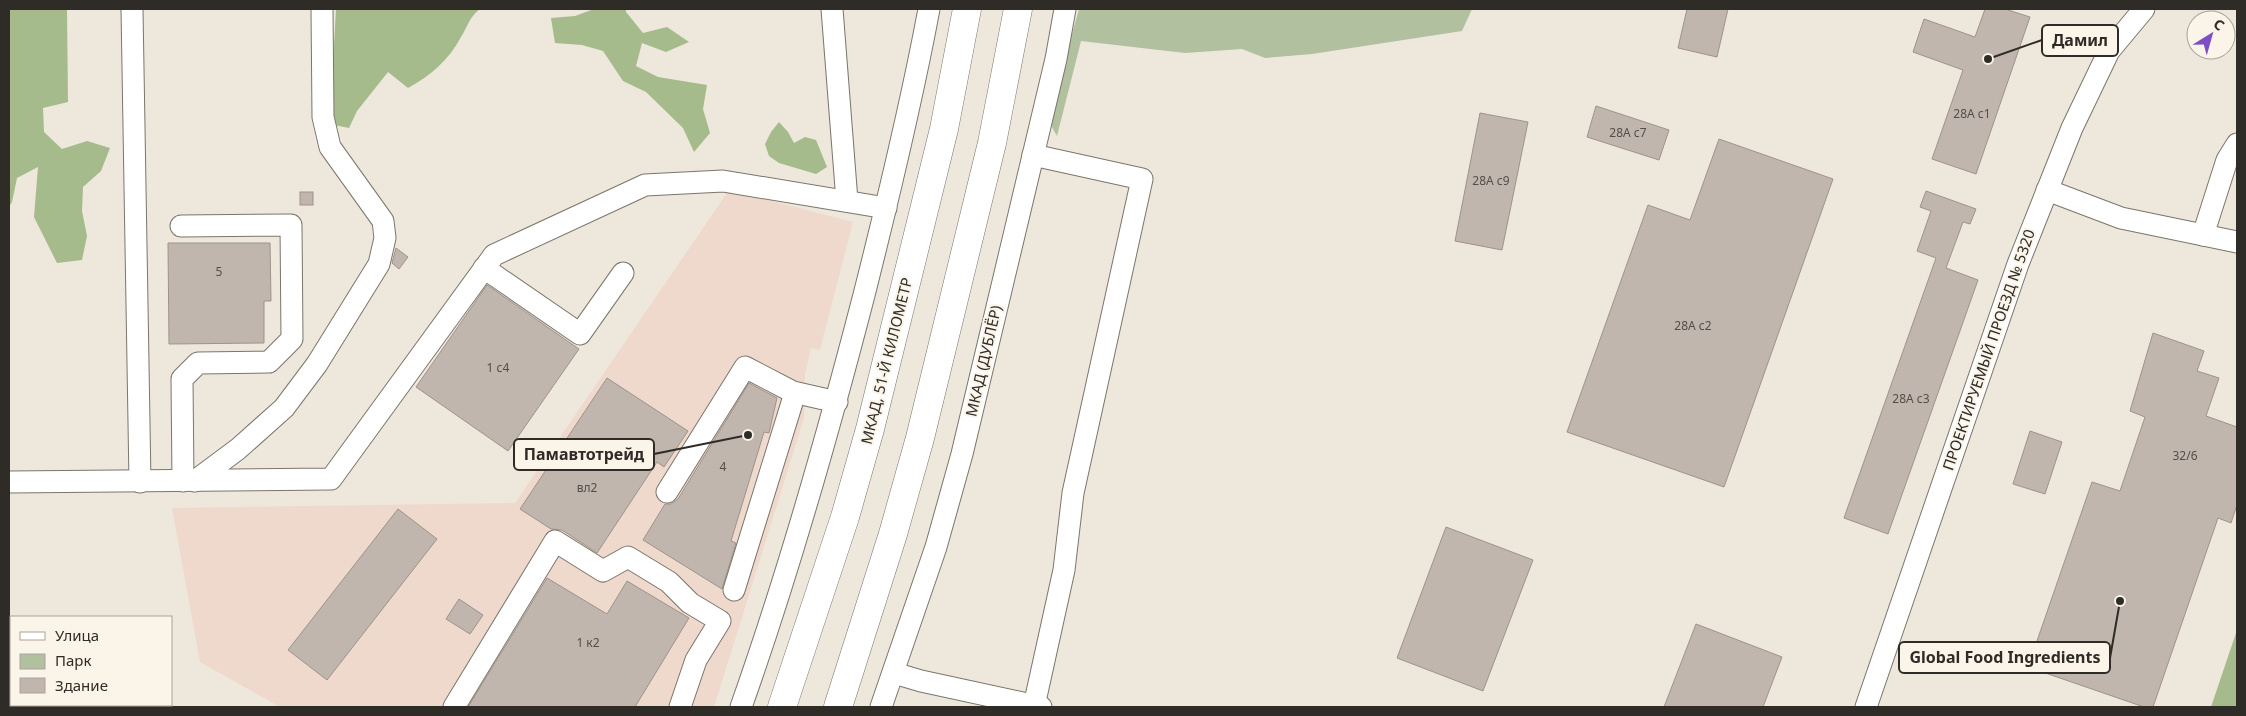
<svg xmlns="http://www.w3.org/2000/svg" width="2246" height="716" viewBox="0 0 2246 716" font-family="'Noto Sans',sans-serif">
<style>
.commercial{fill:#efd9cc}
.green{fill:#b1c09f}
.forest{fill:#a5bb8b}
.building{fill:#c0b6ae;stroke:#9d938b}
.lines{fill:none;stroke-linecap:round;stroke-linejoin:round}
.minor-casing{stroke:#7b756b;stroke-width:23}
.highway-casing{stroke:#7b756b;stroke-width:29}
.minor{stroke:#fff;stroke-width:21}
.highway{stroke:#fff;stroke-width:28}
.labels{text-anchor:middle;stroke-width:4;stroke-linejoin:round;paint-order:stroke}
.number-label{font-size:12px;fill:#534e4a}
.street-label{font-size:15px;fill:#2f2c28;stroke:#fbf4e9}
.leader{fill:none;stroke:#2f2c28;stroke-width:2}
.callout-dot{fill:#2f2c28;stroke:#fbf4e9;stroke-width:2}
.callout{fill:#fbf4e9;stroke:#2f2c28;stroke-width:2}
.callout-label{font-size:16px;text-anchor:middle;font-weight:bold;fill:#2f2c28}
</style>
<rect width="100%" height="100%" fill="#eee7dc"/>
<polygon class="commercial" points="729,190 853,222 820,350 811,348 805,374 804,418 714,707 280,707 200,662 172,508 515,503"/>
<polygon class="green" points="1079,9 1472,9 1462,31 1312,54 1265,58 1242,49 1185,53 1081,41 1057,136 1048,120"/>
<g class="forest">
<polygon points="9,9 67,9 68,102 43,108 44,132 62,149 87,141 110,148 101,171 83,187 82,211 87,236 82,260 57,263 34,217 38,167 17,178 12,202 9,207"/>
<path d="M336 9H480C469 17 468 26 461 37 449 60 430 76 408 88L388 72 357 111 349 128 334 125 331 99Z"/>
<polygon points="594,9 626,9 626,12 643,33 667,27 689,42 666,52 642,43 636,66 658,77 707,85 703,109 710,133 694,152 683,128 646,92 623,81 603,51 582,45 555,43 551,18 575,16"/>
<polygon points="779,122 788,132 794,143 805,137 816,140 827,167 816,174 779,163 769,156 765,144 771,132"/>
<polygon points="2237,630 2237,707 2211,707"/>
</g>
<g class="building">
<polygon points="1687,9 1728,9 1717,57 1678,48"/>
<polygon points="1985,9 2005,9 2030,17 1976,174 1932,159 1963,70 1913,52 1924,19 1975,37"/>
<polygon points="1596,106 1669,130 1659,160 1587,137"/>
<polygon points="1480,113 1528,122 1502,250 1455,241"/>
<polygon points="1719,139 1833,179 1724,487 1567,432 1648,205 1690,220"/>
<polygon points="1926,191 1976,209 1970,224 1963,222 1946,268 1978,280 1888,534 1844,518 1936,258 1917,251 1931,211 1920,207"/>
<rect x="300" y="192" width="13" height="13"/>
<polygon points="168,243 270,243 271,301 264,301 264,343 169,344"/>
<polygon points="396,248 408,257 399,269 392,263"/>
<polygon points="487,285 579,349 508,451 416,387"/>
<polygon points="2153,333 2204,351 2197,371 2219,378 2206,416 2237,427 2237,505 2231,523 2218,518 2153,707 2144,707 2028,667 2092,482 2120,491 2145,417 2130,411"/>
<polygon points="607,378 688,431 664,467 657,462 597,553 562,530 551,529 520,509"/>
<polygon points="749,383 777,398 769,433 764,432 731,541 736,543 722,589 643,540 665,504 671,504 678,499"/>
<polygon points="2030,431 2062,442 2045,494 2013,484"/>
<polygon points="398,509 437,539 327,680 288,650"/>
<polygon points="1446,527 1533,560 1483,691 1397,658"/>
<polygon points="547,578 607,614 627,581 689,618 635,707 468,707"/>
<polygon points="459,599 483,615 470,634 446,619"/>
<polygon points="1696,624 1782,657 1763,707 1664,707"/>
</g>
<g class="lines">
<g class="minor-casing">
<g id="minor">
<polyline points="132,9 140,482"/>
<polyline points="832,9 847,201"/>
<polyline points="1033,155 1142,179 1073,493 1064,570 1034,706"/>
<polyline points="2047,190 2121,218 2237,242"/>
<polyline points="181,226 291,225 292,339 269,362 198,363 182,379 183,481"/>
<polyline points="2203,235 2227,160 2237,144"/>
<polyline points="484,268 580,334 623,273"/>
<polyline points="195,481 238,449 284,408 317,364 379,264 385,238 383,221 330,147 323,117 322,9"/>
<polyline points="9,482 331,479 494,255 645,185 723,181 886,208"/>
<polyline points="667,492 745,367 793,392 837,402"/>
<polyline points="734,590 795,393"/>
<polyline points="894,673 921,681 1041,707"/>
<polyline points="454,707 555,541 603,571 628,557 669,582 690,603 720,621 696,660 680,707"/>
<path d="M741 707C789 572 828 434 864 295 888 200 911 105 929 9"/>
<polyline points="881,707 936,547 962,454 1056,59 1065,9"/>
<polyline points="1866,707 2018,264 2072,128 2109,51 2144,9"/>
</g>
</g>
<g class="highway-casing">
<g id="highway">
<polyline points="782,707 845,517 870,429 944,129 967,9"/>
<polyline points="838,707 893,534 920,438 992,143 1018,9"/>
</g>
</g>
<use href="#minor" class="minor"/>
<use href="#highway" class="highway"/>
</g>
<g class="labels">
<g class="number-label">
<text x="1972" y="118">28А с1</text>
<text x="1628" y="137">28А с7</text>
<text x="1491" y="185">28А с9</text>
<text x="219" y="276">5</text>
<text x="1693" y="330">28А с2</text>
<text x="498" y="372">1 с4</text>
<text x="1911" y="403">28А с3</text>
<text x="2185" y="460">32/6</text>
<text x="723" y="471">4</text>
<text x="587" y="492">вл2</text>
<text x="588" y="647">1 к2</text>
</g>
<g class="street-label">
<text transform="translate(1989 350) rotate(-71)" y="5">ПРОЕКТИРУЕМЫЙ ПРОЕЗД № 5320</text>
<text transform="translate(887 361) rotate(-76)" y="5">МКАД, 51-Й КИЛОМЕТР</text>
<text transform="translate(984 361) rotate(-77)" y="5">МКАД (ДУБЛЁР)</text>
</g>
</g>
<path class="leader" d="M1988 59L2042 40M748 435L654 454M2120 601L2110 658"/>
<g class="callout-dot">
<circle cx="1988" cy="59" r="5"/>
<circle cx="748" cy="435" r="5"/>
<circle cx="2120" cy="601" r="5"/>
</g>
<g class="callout">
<rect x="2042" y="25" width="76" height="31" rx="5"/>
<rect x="514" y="439" width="140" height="31" rx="5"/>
<rect x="1899" y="642" width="211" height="31" rx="5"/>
</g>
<g class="callout-label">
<text x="2080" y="46">Дамил</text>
<text x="584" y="460">Памавтотрейд</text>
<text x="2005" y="663">Global Food Ingredients</text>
</g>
<rect width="2246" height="716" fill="none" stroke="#2f2c28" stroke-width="20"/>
<rect x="10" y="616" width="162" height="90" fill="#fbf4e9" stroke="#a9a49c"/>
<rect x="20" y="632" width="25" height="8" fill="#ffffff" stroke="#a9a49c"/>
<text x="55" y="641" font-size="15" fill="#2f2c28">Улица</text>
<rect x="20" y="654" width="25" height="15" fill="#b1c09f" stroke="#a9a49c"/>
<text x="55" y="666" font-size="15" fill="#2f2c28">Парк</text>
<rect x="20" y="678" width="25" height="15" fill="#c0b6ae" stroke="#a9a49c"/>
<text x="55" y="691" font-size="15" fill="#2f2c28">Здание</text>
<g transform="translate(2211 35) rotate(37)"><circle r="24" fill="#fbf4e9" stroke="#a9a49c"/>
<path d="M0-4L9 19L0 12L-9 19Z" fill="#7e4ec6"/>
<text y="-8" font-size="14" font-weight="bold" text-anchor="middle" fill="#2f2c28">С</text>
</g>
</svg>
